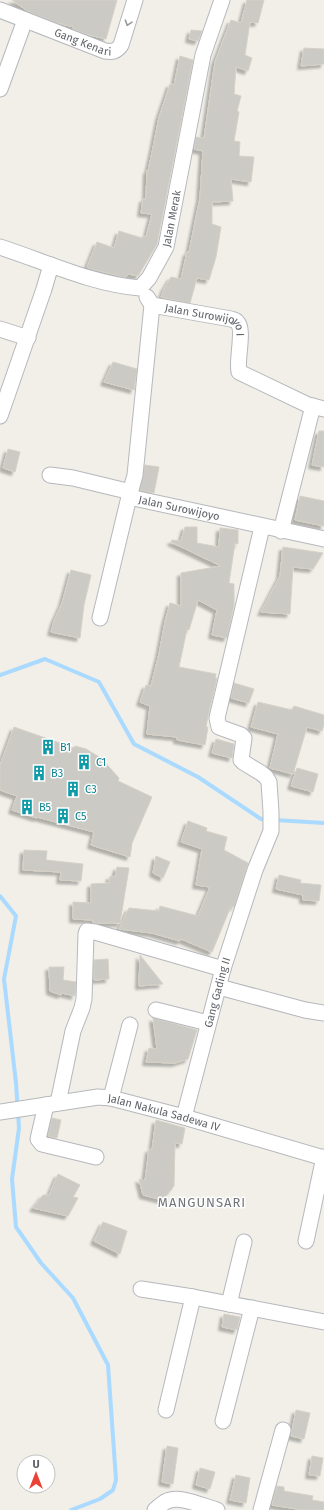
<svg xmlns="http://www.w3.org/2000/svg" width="324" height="1510" viewBox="0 0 324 1510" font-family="'Fira Sans',sans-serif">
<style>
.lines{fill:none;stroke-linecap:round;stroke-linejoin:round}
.stream{stroke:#aadaff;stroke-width:4}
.building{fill:#cccac5;stroke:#d6d1c6;filter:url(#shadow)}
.minor-casing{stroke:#b5b8bc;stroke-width:17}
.minor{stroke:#fff;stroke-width:15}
.oneway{stroke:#979a9d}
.labels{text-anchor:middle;stroke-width:3;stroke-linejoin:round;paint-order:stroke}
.street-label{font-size:11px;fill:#5f6368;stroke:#fff}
.culture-label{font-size:11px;fill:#0d838f;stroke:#fff;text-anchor:start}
.quarter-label{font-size:13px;letter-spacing:1px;fill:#70757a;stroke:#fff}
</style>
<defs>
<filter id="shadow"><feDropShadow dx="-3.5" dy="3.5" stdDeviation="1" flood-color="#0004"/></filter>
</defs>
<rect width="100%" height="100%" fill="#f1efe8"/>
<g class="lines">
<g class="stream">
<polyline points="0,675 45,659 99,682 134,744 198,777 261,819 268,820"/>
<polyline points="275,820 324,823"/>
<polyline points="0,896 16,916 4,979 16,1083 19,1128 12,1179 16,1227 41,1263 73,1298 108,1365 116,1480 113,1490 100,1499 71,1510"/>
</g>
</g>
<g class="building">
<polygon points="12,0 117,0 106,39 86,34 73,29 74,27 57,23 29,12"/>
<polygon points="247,0 264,0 258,23 250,22 245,55 252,58 248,71 236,67 234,94 241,96 237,111 239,112 234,141 240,142 239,156 254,157 251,182 231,179 233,201 212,202 212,224 221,227 216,257 209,280 197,278 190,303 161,297 165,287 171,277 181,279 187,252 189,252 200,198 203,151 194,149 196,137 204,138 215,62 224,38 231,20 241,23"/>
<polygon points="191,30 202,31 198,41 189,39"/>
<polygon points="304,48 324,49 324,64 301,66"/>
<polygon points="180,56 193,60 157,244 138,276 128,274 126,277 124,277 92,269 87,267 97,242 114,248 119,231 142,238 143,236 146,237 152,214 141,213 143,199 146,199 147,170 148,171 153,148 159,117 170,84 174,85"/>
<polygon points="113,362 137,369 134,390 104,382"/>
<polygon points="319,431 324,431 324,467 312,465"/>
<polygon points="8,449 20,452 15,472 3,468"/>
<polygon points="145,465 159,467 154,493 140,490"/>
<polygon points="300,496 324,501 324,526 295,520"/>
<polygon points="185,527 197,527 197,543 219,547 220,528 238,530 238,544 235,543 229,583 234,584 234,605 227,638 212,635 217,610 198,600 189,630 187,629 179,667 216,674 215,678 217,678 208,716 206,727 208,727 205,745 177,740 177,737 147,734 150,706 140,702 146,685 151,686 159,654 165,622 170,603 181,606 181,573 221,566 171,542 172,540 181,541"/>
<polygon points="283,547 323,553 313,569 293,567 290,614 261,612 280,576"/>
<polygon points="71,570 91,575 84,605 80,638 51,632 54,621 62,603"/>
<polygon points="234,683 254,689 249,703 231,698"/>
<polygon points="258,702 292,710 294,706 324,715 324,724 322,731 307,727 293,774 270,768 278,734 251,727"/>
<polygon points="14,727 74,748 75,746 86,749 101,758 119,778 118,781 152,797 132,843 130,857 91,845 94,832 37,817 37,818 12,810 17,796 0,790 0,765"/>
<polygon points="216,739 234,744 232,758 212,753"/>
<polygon points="297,768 318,774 313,792 291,786"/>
<polygon points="188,821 207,828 206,831 227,837 224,850 248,863 234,907 231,906 212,952 181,939 180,941 152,933 119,929 129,908 159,911 160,906 198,916 210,887 196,885 202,849 181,842"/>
<polygon points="24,850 47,851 46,860 83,864 81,881 60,880 61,872 23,870"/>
<polygon points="156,856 170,862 163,878 153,873"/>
<polygon points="117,867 129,868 120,923 93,923 93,920 73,919 73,902 91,903 91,884 109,883 110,876 115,877"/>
<polygon points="279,875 301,880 300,883 321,885 319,901 303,900 303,895 276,889"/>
<polygon points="140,955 163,984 139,986"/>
<polygon points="108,959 109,979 94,980 94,960"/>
<polygon points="49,967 64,967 63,980 76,982 75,996 62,993 61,995 50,991"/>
<polygon points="153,1018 197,1030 188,1059 175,1063 146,1062 149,1048 157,1049"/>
<polygon points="52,1118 61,1120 57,1138 48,1136"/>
<polygon points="156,1120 185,1128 182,1144 175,1143 174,1186 163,1200 143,1195 139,1179 145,1181 149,1149 152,1150"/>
<polygon points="58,1174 80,1185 73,1197 78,1198 68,1216 33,1208 43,1195 49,1195"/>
<polygon points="103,1222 127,1231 120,1254 94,1241"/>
<polygon points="224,1314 240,1317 237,1330 222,1327"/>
<polygon points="296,1410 310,1413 304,1439 291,1436"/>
<polygon points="167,1446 178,1448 173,1484 162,1482"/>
<polygon points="312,1456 323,1458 320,1476 309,1475"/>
<polygon points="200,1468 215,1472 210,1489 196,1485"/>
<polygon points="236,1475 250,1478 246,1503 230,1500"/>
<polygon points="277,1486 284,1487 284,1491 313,1496 312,1500 324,1502 324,1510 303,1510 272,1505"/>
</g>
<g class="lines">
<g class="minor-casing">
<g id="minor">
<path id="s1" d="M0 10 105 51C112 52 116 52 121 45L135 0"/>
<polyline points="0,89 25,20"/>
<path id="s2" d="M0 247C46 262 92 284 140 288L149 278 166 247 203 55 222 0"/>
<path id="s3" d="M147 297 152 305 231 319C233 320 236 320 237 322 245 329 236 361 239 372L308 405 324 409"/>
<path id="s4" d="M152 305 135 475 129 497 324 539"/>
<polyline points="0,329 28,338"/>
<polyline points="0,416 44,289 51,265"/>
<polyline points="50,475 73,478 131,492"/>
<polyline points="281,531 313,406"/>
<polyline points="100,618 129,497"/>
<polyline points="219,987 305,1010 324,1013"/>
<polyline points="156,1010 208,1023"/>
<polyline points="111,1098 130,1025"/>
<polyline points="58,1103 73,1031 82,1008 84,999 86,934 87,931 95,932 223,969"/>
<polyline points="46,1105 38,1139 42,1144 96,1157"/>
<path id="s5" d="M0 1112 98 1097 111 1098 184 1117 324 1158"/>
<path id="s6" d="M184 1117 223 969 255 870 271 831V812L269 782 266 777 261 773 243 762 241 760 244 738 241 735 219 727 217 718 262 527"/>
<polyline points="306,1241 324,1157"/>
<polyline points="141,1289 193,1297"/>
<polyline points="229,1304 244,1242"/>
<polyline points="166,1410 193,1297 324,1322"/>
<polyline points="223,1421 252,1308"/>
<path d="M155 1510C158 1507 162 1504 165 1502 179 1494 202 1506 217 1510"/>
<polyline points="261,1510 283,1430"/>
</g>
</g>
<use href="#minor" class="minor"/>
</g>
<defs><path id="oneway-chevron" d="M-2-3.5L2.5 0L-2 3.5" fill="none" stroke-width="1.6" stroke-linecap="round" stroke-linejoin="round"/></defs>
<use class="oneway" href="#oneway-chevron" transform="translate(128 23) rotate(108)"/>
<defs>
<g id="building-bare" transform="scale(1.2)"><path d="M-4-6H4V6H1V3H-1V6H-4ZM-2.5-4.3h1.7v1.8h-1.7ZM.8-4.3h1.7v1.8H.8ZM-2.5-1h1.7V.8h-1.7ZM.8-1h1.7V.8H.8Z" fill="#0f9aa8" stroke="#fff" stroke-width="2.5" paint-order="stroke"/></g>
</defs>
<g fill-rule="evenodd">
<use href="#building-bare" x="48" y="747"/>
<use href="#building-bare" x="84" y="762"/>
<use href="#building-bare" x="39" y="773"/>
<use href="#building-bare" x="73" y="789"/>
<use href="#building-bare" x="27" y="807"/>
<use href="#building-bare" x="63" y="816"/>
</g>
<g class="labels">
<g class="street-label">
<text dy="4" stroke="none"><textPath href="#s1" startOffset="89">Gang Kenari</textPath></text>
<text dy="4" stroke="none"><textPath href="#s2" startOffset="224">Jalan Merak</textPath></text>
<text dy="4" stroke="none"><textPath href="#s3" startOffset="67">Jalan Surowijoyo I</textPath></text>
<text dy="4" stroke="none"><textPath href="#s4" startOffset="245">Jalan Surowijoyo</textPath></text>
<text dy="4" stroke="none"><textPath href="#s6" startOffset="129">Gang Gading II</textPath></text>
<text dy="4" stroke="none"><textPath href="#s5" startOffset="167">Jalan Nakula Sadewa IV</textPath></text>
</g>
<g class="culture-label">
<text x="60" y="751">B1</text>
<text x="96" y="766">C1</text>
<text x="51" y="777">B3</text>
<text x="85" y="793">C3</text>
<text x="39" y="811">B5</text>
<text x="75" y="820">C5</text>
</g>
<g class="quarter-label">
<text x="202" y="1207">MANGUNSARI</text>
</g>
</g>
<g transform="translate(36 1474)"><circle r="19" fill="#ffffff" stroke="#bfc1c3"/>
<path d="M0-3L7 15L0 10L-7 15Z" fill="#ea4335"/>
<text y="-6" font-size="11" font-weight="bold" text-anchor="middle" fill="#5f6368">U</text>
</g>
</svg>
